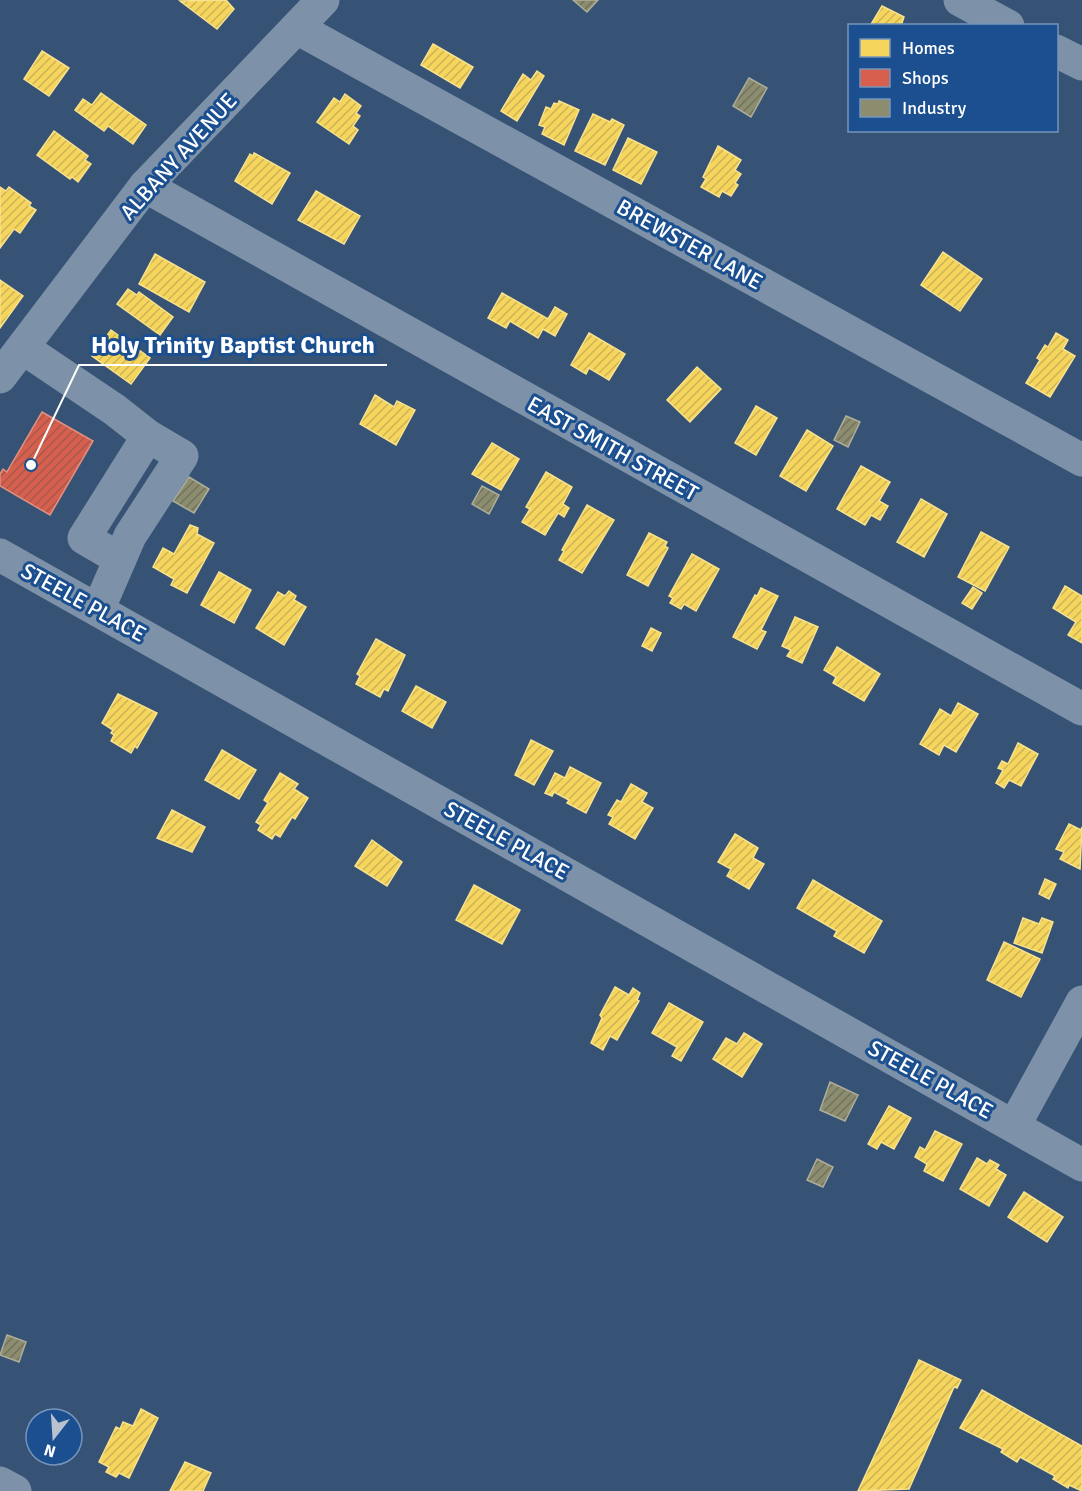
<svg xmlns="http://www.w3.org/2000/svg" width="1082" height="1491" viewBox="0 0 1082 1491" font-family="Signika,sans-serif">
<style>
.homes{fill:url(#homes-hatch);stroke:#f9e28d;stroke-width:1.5}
.shops{fill:url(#shops-hatch);stroke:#e29082;stroke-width:1.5}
.industry{fill:url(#industry-hatch);stroke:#aeae9a;stroke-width:1.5}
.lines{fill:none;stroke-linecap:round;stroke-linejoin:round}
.minor{stroke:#7d92a8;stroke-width:33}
.labels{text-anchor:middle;stroke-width:6;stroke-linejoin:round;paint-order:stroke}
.street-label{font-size:22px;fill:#fff;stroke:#1b4f8f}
.leader{fill:none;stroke:#fff;stroke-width:2}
.callout-dot{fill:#fff;stroke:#1b4f8f;stroke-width:2}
.callout-label{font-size:24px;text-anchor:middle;font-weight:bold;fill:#fff;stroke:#1b4f8f;stroke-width:6;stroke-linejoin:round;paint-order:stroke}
</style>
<defs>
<pattern id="homes-hatch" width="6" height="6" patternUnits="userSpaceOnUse" patternTransform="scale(1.5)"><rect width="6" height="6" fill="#f6d55c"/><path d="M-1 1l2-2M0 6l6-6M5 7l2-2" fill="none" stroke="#ccb358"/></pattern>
<pattern id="shops-hatch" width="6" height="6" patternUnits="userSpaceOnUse" patternTransform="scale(1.5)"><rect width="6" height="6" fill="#d6604d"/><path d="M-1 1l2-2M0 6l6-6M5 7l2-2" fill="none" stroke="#a6594d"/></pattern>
<pattern id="industry-hatch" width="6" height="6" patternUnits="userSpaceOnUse" patternTransform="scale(1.5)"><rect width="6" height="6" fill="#8c8c6e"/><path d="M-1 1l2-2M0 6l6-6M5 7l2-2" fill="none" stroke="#727260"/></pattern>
</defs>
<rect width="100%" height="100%" fill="#365274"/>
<g class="homes">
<polygon points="226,0 234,9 217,29 180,1"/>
<polygon points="882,6 904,17 901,26 870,26"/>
<polygon points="433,44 473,67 460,88 421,65"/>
<polygon points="42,51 69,68 49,96 24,79"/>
<polygon points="537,71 544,76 517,121 501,111 523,74 531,80"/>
<polygon points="101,93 146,125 133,144 108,126 104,131 75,110 83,99 92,105"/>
<polygon points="345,94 361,106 356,113 360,116 353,126 358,130 349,144 317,122 334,98 340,102"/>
<polygon points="559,101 579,110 564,145 542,134 545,127 539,125 546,107 551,109 554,103 558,104"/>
<polygon points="593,114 610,122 612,119 624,125 605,165 575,151"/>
<polygon points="54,131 88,156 85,160 91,164 78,182 72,177 70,179 37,155"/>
<polygon points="628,138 657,152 641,184 613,170"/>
<polygon points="718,146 741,160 735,170 741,174 735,183 738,185 731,196 722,191 719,197 701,187 706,179 703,177"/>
<polygon points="254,153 290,173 272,204 235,181 250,154 253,156"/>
<polygon points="0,187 6,191 9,187 31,203 29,206 36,210 20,233 14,229 0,248"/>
<polygon points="316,191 360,216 344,244 298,220"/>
<polygon points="943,252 982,279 960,311 921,285"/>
<polygon points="155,254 205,282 189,312 139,284"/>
<polygon points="0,280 23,296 0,328"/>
<polygon points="128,289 137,295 139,292 173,317 160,335 117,304"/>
<polygon points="502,293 548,319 555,307 567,314 555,336 543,329 538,338 510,321 506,328 488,318"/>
<polygon points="111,330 150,358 131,384 92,356"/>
<polygon points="589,333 625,354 609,380 589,368 586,374 571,365"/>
<polygon points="1056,333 1068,340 1063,349 1075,356 1050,397 1026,383 1040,360 1037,358 1045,345 1048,347"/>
<polygon points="697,367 721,389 690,422 667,400"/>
<polygon points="375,395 394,407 397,401 415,410 396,445 360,424"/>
<polygon points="756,406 777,418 756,455 735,443"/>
<polygon points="807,430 833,446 806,491 780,476"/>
<polygon points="492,443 519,459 501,490 472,474"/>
<polygon points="861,466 890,482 879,501 888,506 880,520 871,515 865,525 837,509"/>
<polygon points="546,472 572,487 563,504 569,508 564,517 558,513 545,535 522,522 530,509 526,507"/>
<polygon points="921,499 947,514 924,557 897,542"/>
<polygon points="587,505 614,520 582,573 559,560 564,551 562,550"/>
<polygon points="190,525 198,528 197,534 214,543 187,593 171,585 174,579 153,567 163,548 174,554"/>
<polygon points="981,532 1009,547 985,591 958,577"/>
<polygon points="649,533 667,542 665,546 668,548 648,586 627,575"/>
<polygon points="692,554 719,569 696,611 684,604 681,609 670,603 673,598 669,596"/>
<polygon points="219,572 251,590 234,623 201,605"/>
<polygon points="1065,586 1082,596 1082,643 1068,635 1076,622 1053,608"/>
<polygon points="973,587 982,593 972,609 962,603"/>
<polygon points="761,588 778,596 761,630 766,632 757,649 733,637 755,595 757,596"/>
<polygon points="289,591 296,596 294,600 306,607 284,645 256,628 278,592 285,596"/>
<polygon points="795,617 818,627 802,663 787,656 791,650 782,646"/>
<polygon points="651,628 661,633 652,651 642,646"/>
<polygon points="376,639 405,655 388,691 384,689 380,697 356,684 360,676 357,674"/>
<polygon points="837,647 880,674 864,701 833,683 836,677 824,670"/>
<polygon points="416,686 446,702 432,728 402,711"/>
<polygon points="118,694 157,713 137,748 135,746 131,753 111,741 114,735 111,733 113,730 102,723"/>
<polygon points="958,703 978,714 956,752 944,745 939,755 920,744 940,709 951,716"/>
<polygon points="531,740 553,751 534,785 515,775"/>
<polygon points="1018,743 1038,754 1021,786 1009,780 1004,788 996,783 1003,770 998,768 1002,761 1008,764"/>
<polygon points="222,750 256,770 239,799 205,780"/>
<polygon points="570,767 601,783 586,813 567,803 569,800 554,792 552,796 545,793 555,773 565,778"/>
<polygon points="280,773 298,784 294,789 308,798 295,819 292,817 280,837 275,834 272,839 258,830 261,825 256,822 268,803 264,800"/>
<polygon points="631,784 647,793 642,802 653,808 635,839 609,824 613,817 608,815 617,800 621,802"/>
<polygon points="172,810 205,827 192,852 157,838"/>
<polygon points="1069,824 1081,830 1082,827 1080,869 1060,859 1064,852 1056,849"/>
<polygon points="735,834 758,848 753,858 764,864 749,889 727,876 731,869 718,862"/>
<polygon points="372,840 402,862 387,886 355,866"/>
<polygon points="1045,879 1056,884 1049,899 1039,894"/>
<polygon points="813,880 882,921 864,953 834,936 837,931 797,908"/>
<polygon points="474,885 520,910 502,944 456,920"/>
<polygon points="1023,918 1039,924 1042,918 1053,922 1042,953 1014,943"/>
<polygon points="1004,942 1040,959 1021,997 987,980"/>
<polygon points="615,987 629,995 633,988 640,993 637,1000 639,1001 617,1040 610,1036 603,1050 591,1043 602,1018 600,1015"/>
<polygon points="669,1003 703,1022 681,1061 672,1056 677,1047 652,1033"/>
<polygon points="744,1033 762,1044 742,1077 713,1059 726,1038 737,1044"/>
<polygon points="889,1106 911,1118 894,1149 881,1142 877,1149 868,1144"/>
<polygon points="935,1131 962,1144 943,1181 924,1171 927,1164 915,1157 920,1147 925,1150"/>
<polygon points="977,1158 987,1164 990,1160 999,1165 996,1169 1006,1175 989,1206 960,1189"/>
<polygon points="1024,1192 1063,1217 1047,1242 1008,1217"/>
<polygon points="919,1360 961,1380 957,1388 954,1387 909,1489 858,1491"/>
<polygon points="982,1390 1082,1446 1082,1491 1069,1485 1068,1488 1053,1479 1055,1476 1020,1457 1017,1462 1001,1452 1003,1449 960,1428"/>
<polygon points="141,1409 158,1418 129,1478 119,1473 116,1477 106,1472 109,1467 99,1462 116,1427 120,1429 123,1422 133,1426"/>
<polygon points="185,1462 211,1473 203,1491 170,1491"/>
</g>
<polygon class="shops" points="42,412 93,441 50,515 0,486 0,474 3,469 7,472"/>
<g class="industry">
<polygon points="573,0 598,0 587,12"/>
<polygon points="749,78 767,88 751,117 733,106"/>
<polygon points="846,416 860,422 848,447 834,440"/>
<polygon points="189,477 209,489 194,513 173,501"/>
<polygon points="482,486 499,495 489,514 472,504"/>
<polygon points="830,1082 858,1095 845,1121 820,1110"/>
<polygon points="817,1159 833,1167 823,1187 807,1180"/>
<polygon points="7,1335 26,1342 19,1362 0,1355"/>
</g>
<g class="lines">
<g class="minor">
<polyline points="960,0 1008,26"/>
<polyline points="297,28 1082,460"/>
<polyline points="1056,51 1082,64"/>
<polyline points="145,186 1082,709"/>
<polyline points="23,348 115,410 148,436 182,456 130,536 98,610"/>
<polyline points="0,377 145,186 323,0"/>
<polyline points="0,555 1082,1165"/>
<polyline points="120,559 84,538 148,436"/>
<polyline points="1014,1126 1082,1002"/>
<polyline points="0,1483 15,1491"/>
</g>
</g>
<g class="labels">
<g class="street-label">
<text transform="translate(178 156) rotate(-48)" y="8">ALBANY AVENUE</text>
<text transform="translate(690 244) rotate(29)" y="8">BREWSTER LANE</text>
<text transform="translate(613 448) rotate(29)" y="8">EAST SMITH STREET</text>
<text transform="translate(84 602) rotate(29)" y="8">STEELE PLACE</text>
<text transform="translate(507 840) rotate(29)" y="8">STEELE PLACE</text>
<text transform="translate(931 1079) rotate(29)" y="8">STEELE PLACE</text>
</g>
</g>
<path class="leader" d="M31 465L79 365H387"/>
<circle class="callout-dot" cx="31" cy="465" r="6"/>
<g class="callout-label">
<text x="233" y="353">Holy Trinity Baptist Church</text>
</g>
<rect x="848" y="24" width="210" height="108" fill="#1b4f8f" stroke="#7695bc" stroke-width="1.5"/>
<rect x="860" y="39" width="30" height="18" fill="#f6d55c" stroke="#7695bc" stroke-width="1.5"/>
<text x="902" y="54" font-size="18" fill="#ffffff">Homes</text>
<rect x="860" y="69" width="30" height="18" fill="#d6604d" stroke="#7695bc" stroke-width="1.5"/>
<text x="902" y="84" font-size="18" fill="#ffffff">Shops</text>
<rect x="860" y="99" width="30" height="18" fill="#8c8c6e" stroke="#7695bc" stroke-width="1.5"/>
<text x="902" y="114" font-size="18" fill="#ffffff">Industry</text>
<g transform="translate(54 1437) rotate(197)"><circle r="28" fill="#1b4f8f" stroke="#7695bc" stroke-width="1.5"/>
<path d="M0-4.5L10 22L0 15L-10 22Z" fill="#b9c2ce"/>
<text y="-9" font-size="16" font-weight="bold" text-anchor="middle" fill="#ffffff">N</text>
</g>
</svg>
